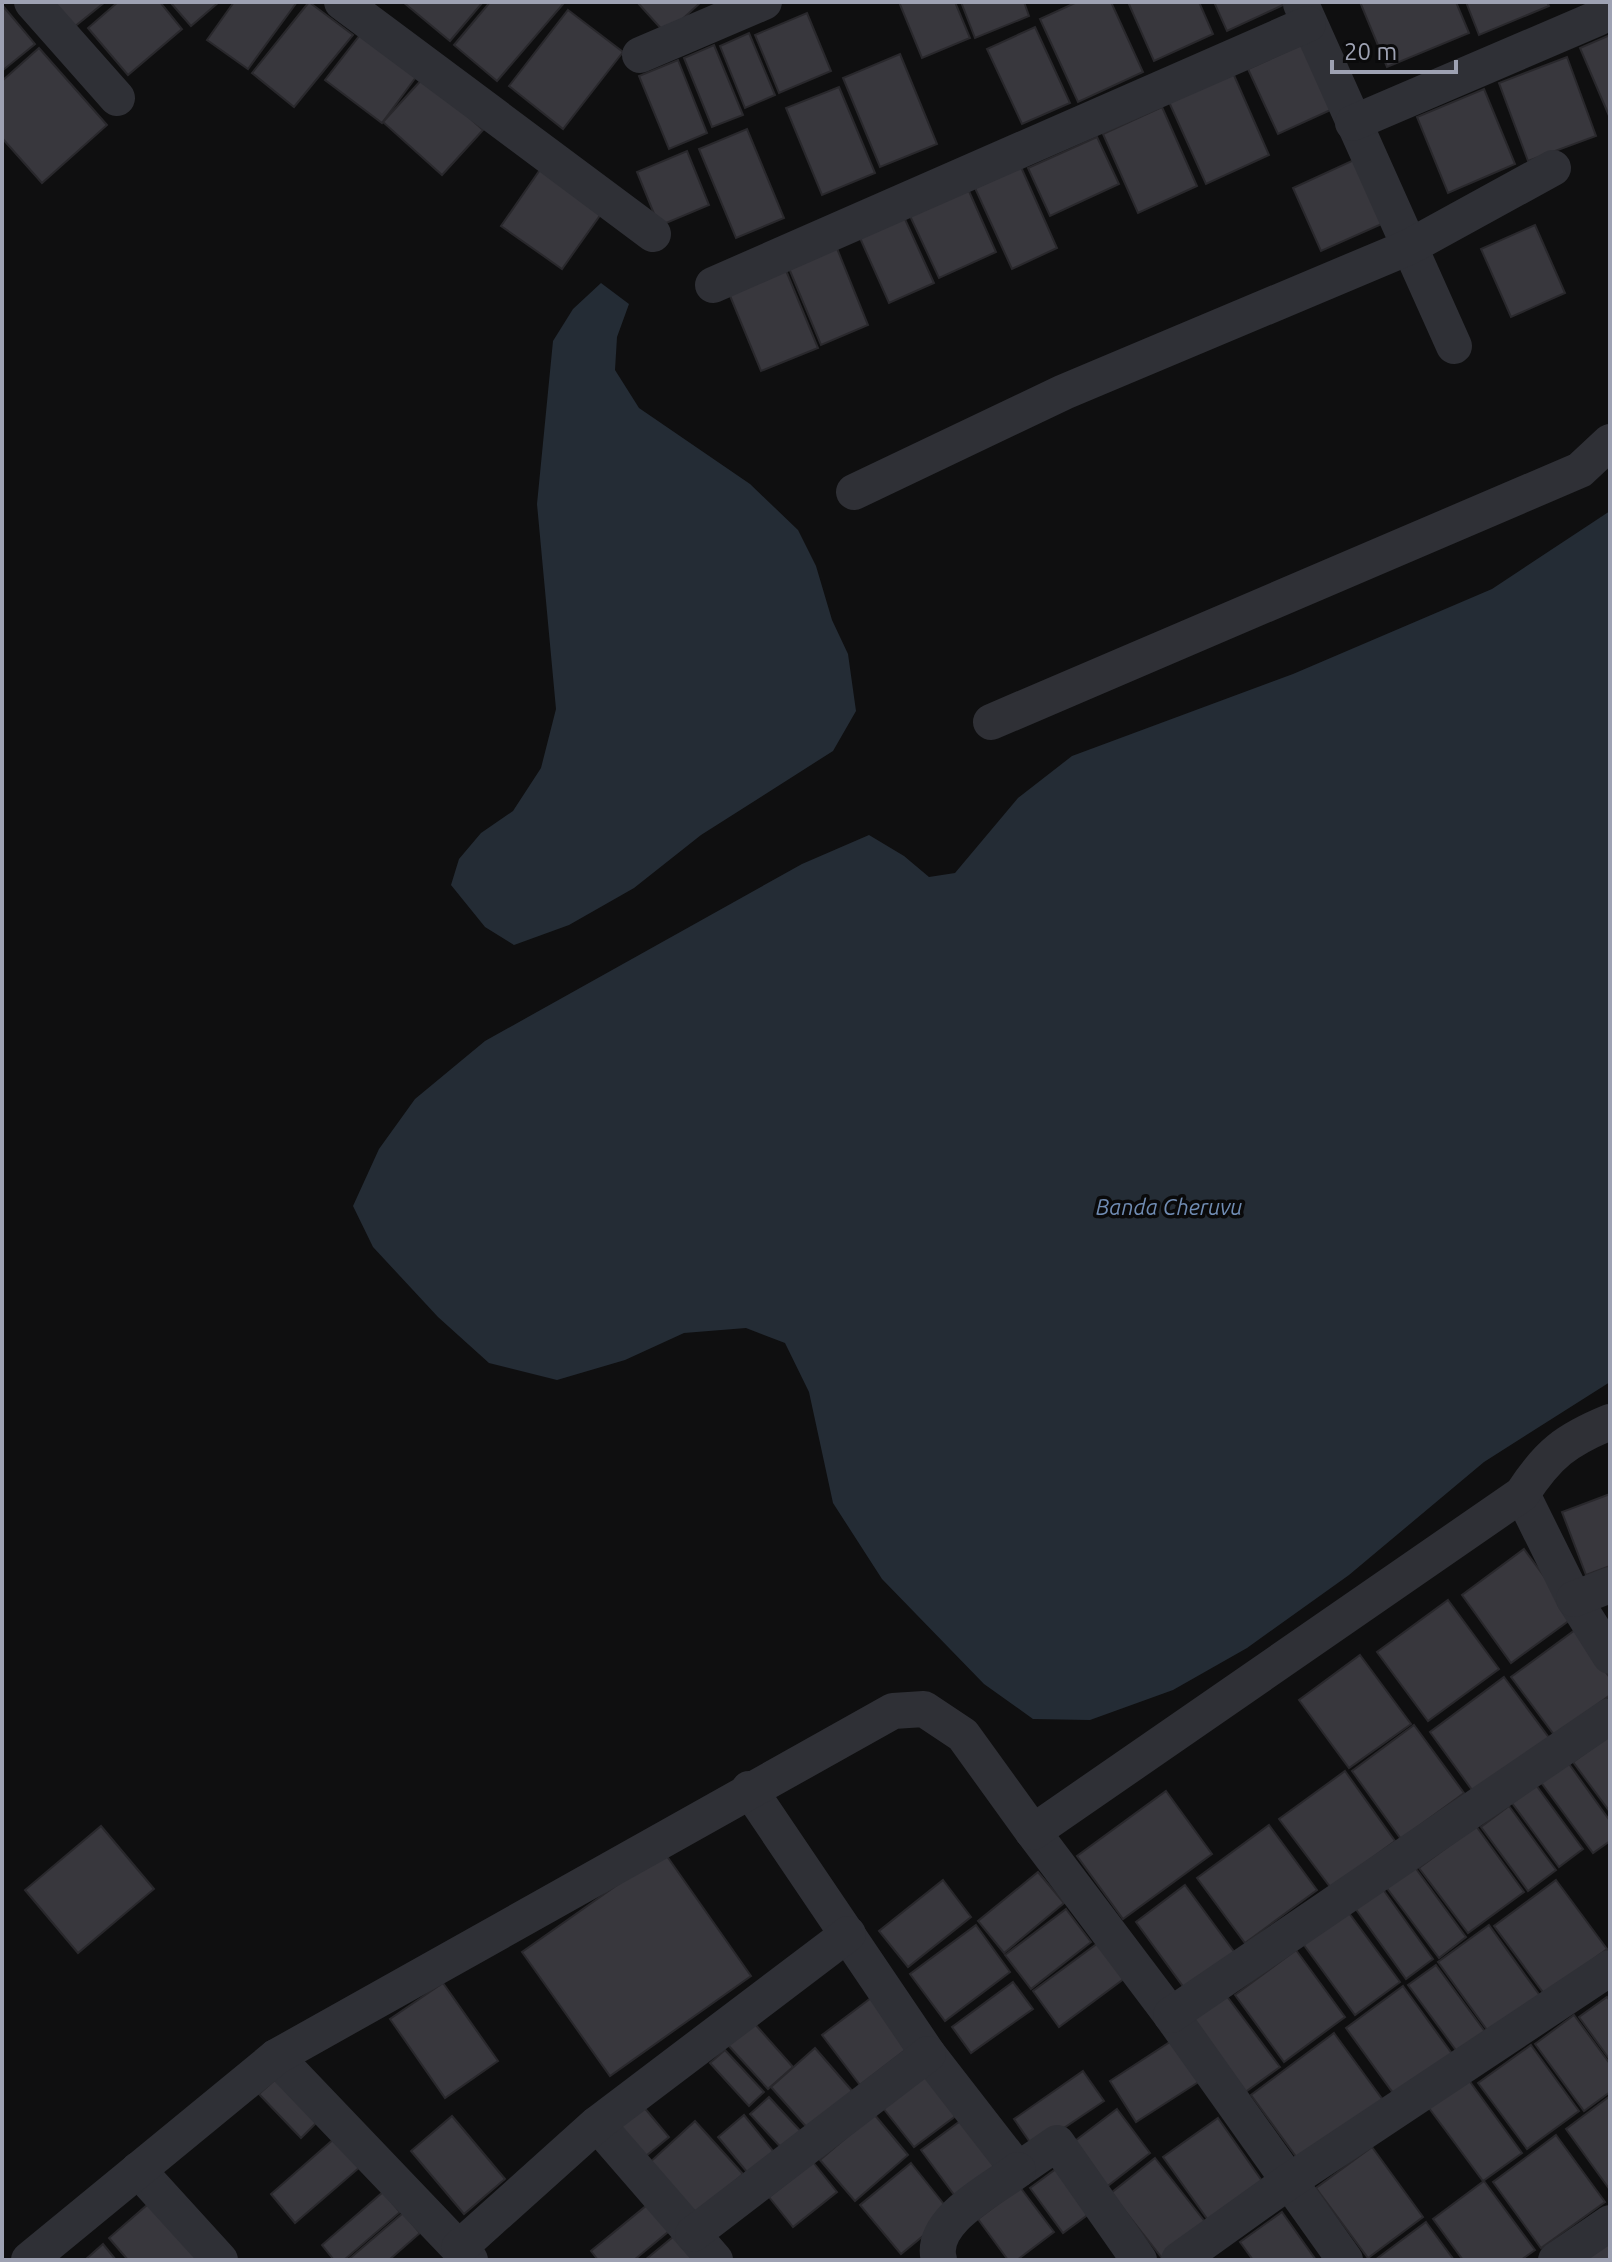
<svg xmlns="http://www.w3.org/2000/svg" width="1612" height="2262" viewBox="0 0 1612 2262" font-family="Ubuntu,sans-serif">
<style>
.water{fill:#242c35}
.building{fill:#38373d;stroke:#29282c;stroke-width:2}
.lines{fill:none;stroke-linecap:round;stroke-linejoin:round}
.street{stroke:#2f3036;stroke-width:36}
.labels{text-anchor:middle;stroke-width:7;stroke-linejoin:round;paint-order:stroke}
.water-label{font-size:22px;font-style:italic;fill:#708cb3;stroke:#0a0a0b}
</style>
<rect width="100%" height="100%" fill="#0f0f10"/>
<g class="water">
<polygon points="601,283 629,304 617,337 615,370 639,408 750,484 798,530 816,566 832,620 848,654 856,711 833,751 701,835 634,888 569,925 514,945 485,927 451,885 459,859 481,833 513,811 541,768 556,709 537,504 553,341 573,309"/>
<polygon points="1610,511 1610,1382 1484,1462 1349,1575 1247,1648 1173,1690 1090,1720 1033,1719 984,1684 882,1579 833,1503 809,1392 785,1343 746,1328 684,1333 625,1360 557,1380 489,1363 438,1317 373,1247 353,1206 379,1149 415,1099 485,1041 802,864 869,835 904,856 929,877 955,873 1018,798 1072,756 1293,674 1492,589"/>
</g>
<g class="building">
<polygon points="53,2 105,2 74,27"/>
<polygon points="118,2 160,2 182,29 128,75 88,28"/>
<polygon points="170,2 219,2 191,26"/>
<polygon points="234,2 297,2 248,69 207,40"/>
<polygon points="309,2 353,35 294,107 252,73"/>
<polygon points="403,2 483,2 450,41"/>
<polygon points="490,2 564,3 497,81 454,45"/>
<polygon points="637,2 701,2 666,34"/>
<polygon points="899,2 955,2 970,38 922,58"/>
<polygon points="961,2 1024,2 1029,16 975,38"/>
<polygon points="1077,2 1111,2 1143,72 1078,102 1040,19"/>
<polygon points="1128,2 1199,2 1213,34 1154,61"/>
<polygon points="1214,2 1281,2 1283,5 1227,31"/>
<polygon points="1360,2 1456,2 1469,33 1387,67"/>
<polygon points="1466,2 1547,2 1549,6 1479,35"/>
<polygon points="3,6 35,44 2,71 2,7"/>
<polygon points="568,10 623,52 563,129 509,86"/>
<polygon points="807,13 831,71 779,93 755,35"/>
<polygon points="1035,27 1070,103 1022,124 987,49"/>
<polygon points="749,33 775,95 745,108 720,46"/>
<polygon points="360,35 416,77 382,123 325,80"/>
<polygon points="1610,35 1610,118 1580,48"/>
<polygon points="1305,43 1335,108 1278,134 1248,69"/>
<polygon points="714,45 743,115 712,127 684,58"/>
<polygon points="39,48 107,125 42,183 2,138 2,81"/>
<polygon points="900,54 937,144 880,167 843,78"/>
<polygon points="1567,57 1596,136 1528,161 1499,83"/>
<polygon points="678,60 707,133 669,149 639,76"/>
<polygon points="1233,73 1269,155 1206,184 1169,102"/>
<polygon points="424,77 483,130 442,175 383,122"/>
<polygon points="839,87 875,173 822,195 786,108"/>
<polygon points="1484,89 1515,164 1448,193 1417,117"/>
<polygon points="1162,107 1197,186 1138,213 1103,134"/>
<polygon points="747,129 784,218 736,238 699,149"/>
<polygon points="1097,137 1119,184 1050,216 1028,168"/>
<polygon points="687,151 709,205 659,226 637,172"/>
<polygon points="1356,159 1384,223 1321,251 1293,188"/>
<polygon points="544,164 606,207 562,269 501,226"/>
<polygon points="1021,167 1057,248 1012,269 975,188"/>
<polygon points="968,189 996,252 939,278 910,216"/>
<polygon points="904,217 934,283 889,303 860,238"/>
<polygon points="1535,225 1565,293 1511,317 1481,249"/>
<polygon points="836,246 868,325 821,345 788,266"/>
<polygon points="785,268 818,348 761,371 728,291"/>
<polygon points="1610,1494 1610,1566 1586,1575 1562,1512"/>
<polygon points="1524,1549 1574,1617 1511,1663 1462,1595"/>
<polygon points="1448,1600 1499,1669 1428,1721 1377,1652"/>
<polygon points="1575,1630 1610,1678 1610,1695 1555,1736 1511,1677"/>
<polygon points="1360,1655 1411,1724 1349,1768 1299,1700"/>
<polygon points="1504,1677 1550,1739 1475,1794 1430,1732"/>
<polygon points="1414,1725 1464,1793 1401,1839 1352,1771"/>
<polygon points="1610,1735 1610,1812 1573,1762"/>
<polygon points="1567,1761 1610,1821 1610,1841 1593,1853 1540,1781"/>
<polygon points="1345,1771 1395,1841 1331,1888 1279,1819"/>
<polygon points="1536,1785 1583,1849 1559,1867 1512,1803"/>
<polygon points="1166,1791 1212,1854 1123,1919 1077,1856"/>
<polygon points="1509,1806 1556,1870 1528,1891 1481,1827"/>
<polygon points="1269,1825 1317,1890 1245,1943 1197,1878"/>
<polygon points="101,1826 154,1889 78,1953 25,1890"/>
<polygon points="1476,1826 1524,1892 1468,1933 1419,1868"/>
<polygon points="664,1852 751,1976 610,2076 522,1952"/>
<polygon points="1414,1866 1466,1937 1439,1958 1386,1887"/>
<polygon points="1038,1872 1064,1903 1004,1953 978,1921"/>
<polygon points="943,1880 971,1917 908,1967 879,1931"/>
<polygon points="1556,1880 1607,1949 1545,1995 1494,1926"/>
<polygon points="1185,1885 1235,1953 1185,1989 1136,1922"/>
<polygon points="1382,1888 1433,1959 1406,1979 1355,1908"/>
<polygon points="1066,1909 1091,1942 1031,1989 1005,1955"/>
<polygon points="1346,1909 1400,1982 1355,2015 1301,1941"/>
<polygon points="976,1925 1010,1972 945,2021 910,1974"/>
<polygon points="1489,1925 1541,1997 1490,2034 1438,1962"/>
<polygon points="1098,1943 1125,1978 1059,2027 1033,1991"/>
<polygon points="1296,1950 1345,2017 1284,2062 1235,1995"/>
<polygon points="1436,1965 1486,2033 1458,2053 1408,1985"/>
<polygon points="1013,1982 1033,2009 971,2053 952,2027"/>
<polygon points="443,1983 498,2061 445,2098 390,2019"/>
<polygon points="1403,1986 1453,2055 1396,2097 1346,2028"/>
<polygon points="875,1995 912,2045 860,2085 822,2035"/>
<polygon points="1226,1995 1280,2067 1244,2093 1192,2021"/>
<polygon points="1607,1997 1610,2001 1610,2060 1579,2017"/>
<polygon points="1574,2015 1610,2064 1610,2092 1584,2111 1535,2044"/>
<polygon points="754,2023 793,2067 768,2089 728,2045"/>
<polygon points="1334,2033 1383,2100 1300,2162 1251,2095"/>
<polygon points="1173,2040 1200,2081 1136,2122 1110,2081"/>
<polygon points="1531,2045 1579,2111 1527,2149 1478,2083"/>
<polygon points="815,2048 854,2093 810,2131 771,2087"/>
<polygon points="725,2050 764,2092 749,2106 710,2063"/>
<polygon points="1083,2071 1104,2101 1034,2148 1014,2119"/>
<polygon points="931,2072 961,2112 914,2147 883,2108"/>
<polygon points="278,2077 319,2120 301,2138 259,2094"/>
<polygon points="1468,2079 1522,2153 1483,2181 1429,2108"/>
<polygon points="1610,2096 1610,2190 1566,2129"/>
<polygon points="769,2097 806,2137 787,2154 750,2114"/>
<polygon points="642,2105 669,2137 641,2160 614,2128"/>
<polygon points="1117,2109 1150,2153 1100,2192 1067,2147"/>
<polygon points="874,2114 908,2155 855,2201 820,2160"/>
<polygon points="744,2115 782,2162 756,2183 718,2137"/>
<polygon points="452,2116 505,2179 464,2214 411,2151"/>
<polygon points="1218,2118 1267,2188 1213,2227 1163,2157"/>
<polygon points="963,2119 997,2164 955,2196 921,2150"/>
<polygon points="695,2121 743,2174 694,2218 647,2165"/>
<polygon points="1556,2135 1605,2202 1541,2248 1493,2182"/>
<polygon points="335,2138 360,2167 295,2223 271,2194"/>
<polygon points="1372,2147 1423,2217 1368,2258 1316,2188"/>
<polygon points="1155,2158 1206,2223 1162,2258 1111,2193"/>
<polygon points="813,2162 837,2192 793,2227 769,2197"/>
<polygon points="911,2163 951,2213 901,2254 860,2205"/>
<polygon points="1064,2163 1097,2208 1063,2233 1030,2188"/>
<polygon points="1484,2181 1535,2250 1521,2260 1463,2260 1433,2219"/>
<polygon points="1020,2187 1054,2232 1017,2260 1008,2260 978,2219"/>
<polygon points="383,2192 400,2212 344,2260 334,2260 322,2245"/>
<polygon points="154,2199 206,2260 128,2260 109,2238"/>
<polygon points="652,2201 674,2227 634,2260 598,2260 591,2251"/>
<polygon points="1282,2212 1316,2260 1253,2260 1240,2242"/>
<polygon points="403,2213 420,2233 389,2260 348,2260"/>
<polygon points="1426,2222 1454,2260 1375,2260"/>
<polygon points="1610,2231 1610,2260 1571,2260"/>
<polygon points="679,2232 701,2260 645,2260"/>
<polygon points="103,2244 116,2260 85,2260"/>
</g>
<g class="lines">
<g class="street">
<polyline points="32,2 117,98"/>
<polyline points="342,2 653,234"/>
<polyline points="1301,4 1454,346"/>
<polyline points="640,55 764,2"/>
<polyline points="1353,123 1598,18"/>
<polyline points="713,285 1308,24"/>
<polyline points="854,492 1064,392 1409,247 1553,168"/>
<polyline points="991,722 1580,470 1610,442"/>
<polyline points="1522,1494 1574,1599 1610,1656"/>
<polyline points="1574,1599 1610,1585"/>
<polyline points="749,1789 928,2054 1018,2170 1057,2143 1139,2260"/>
<polyline points="1033,1832 1171,2015 1345,2260"/>
<polyline points="1171,2015 1610,1716"/>
<polyline points="276,2057 470,2260"/>
<polyline points="597,2124 715,2260"/>
<polyline points="138,2170 220,2260"/>
<polyline points="693,2234 928,2054"/>
<polyline points="459,2248 597,2124 848,1934"/>
<path d="M29 2260 276 2057 893 1711 924 1709 963 1735 1033 1832 1522 1494C1548 1454 1566 1440 1610 1422"/>
<path d="M939 2260C928 2221 992 2190 1018 2170"/>
<polyline points="1179,2260 1288,2182 1610,1968"/>
<polyline points="1556,2260 1610,2223"/>
</g>
</g>
<g class="labels">
<g class="water-label">
<text x="1169" y="1215">Banda Cheruvu</text>
</g>
</g>
<rect width="1612" height="2262" fill="none" stroke="#9ea2b3" stroke-width="8"/>
<path d="M1332 60v12h124v-12" fill="none" stroke="#9ea2b3" stroke-width="4"/>
<text x="1344" y="60" font-size="24" fill="#9ea2b3" stroke="#0a0a0b" stroke-width="6" paint-order="stroke">20 m</text>
</svg>
